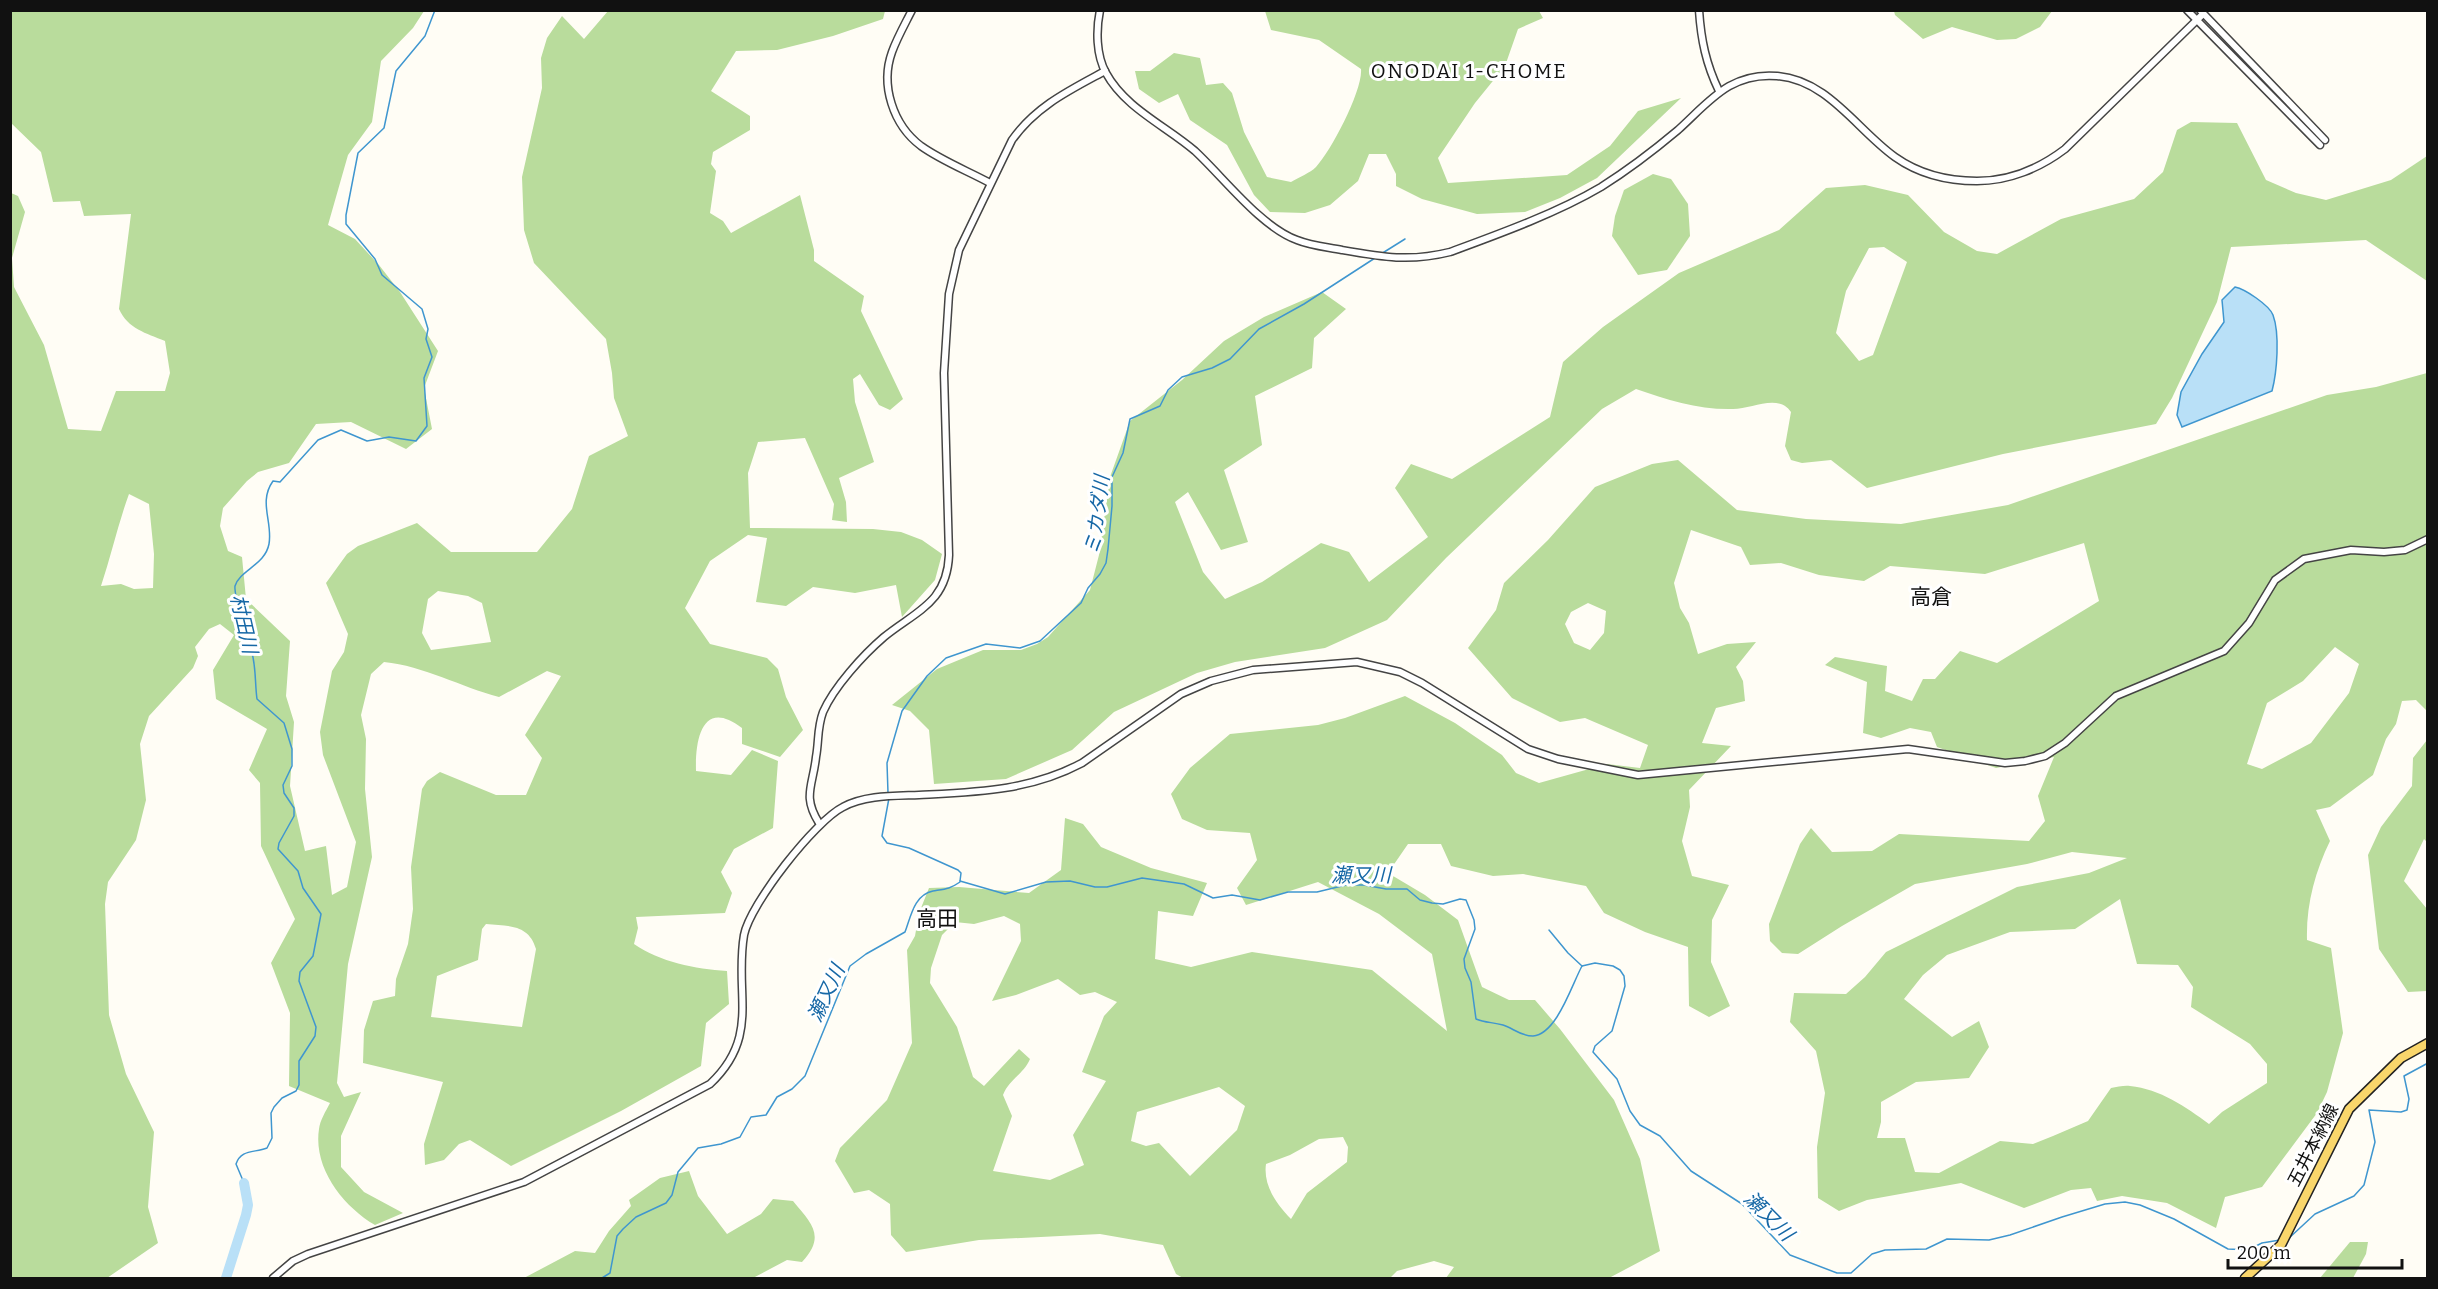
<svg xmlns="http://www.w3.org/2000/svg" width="2438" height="1289" viewBox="0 0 2438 1289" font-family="Bitter,'Noto Sans JP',serif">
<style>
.forest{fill:#b9dc9c;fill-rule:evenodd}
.water{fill:#b9e0f7;stroke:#3f96cf;stroke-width:1.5}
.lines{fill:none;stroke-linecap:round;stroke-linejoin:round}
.stream{stroke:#3f96cf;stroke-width:1.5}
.river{stroke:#b9e0f7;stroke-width:10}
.tertiary-casing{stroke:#444;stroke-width:9}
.primary-casing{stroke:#222;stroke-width:11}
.tertiary{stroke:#fff;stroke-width:6}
.primary{stroke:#f9d66b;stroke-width:8}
.labels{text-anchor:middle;stroke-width:6;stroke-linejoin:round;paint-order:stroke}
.street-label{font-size:18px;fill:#111;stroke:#fff}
.neighbourhood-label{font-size:20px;letter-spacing:1.5px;fill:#111;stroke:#fff}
.water-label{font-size:20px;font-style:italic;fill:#1768a6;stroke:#fff}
.quarter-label{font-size:21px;fill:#111;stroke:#fff}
</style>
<rect width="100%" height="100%" fill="#fffdf5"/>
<g class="forest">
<path d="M11 10 424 11 413 28 381 61 372 122 348 155 328 225 355 239 379 265 400 292 438 351 424 388 432 429 406 449 351 422 316 424 289 463 258 472 247 481 223 508 220 526 228 551 242 557 246 599 290 641 286 696 294 722 290 786 305 851 326 846 332 895 347 887 356 842 323 755 320 732 332 671 344 652 348 634 326 583 347 554 358 546 417 523 451 552H537L572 509 589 456 628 436 614 398 612 373 606 339 534 263 524 230 522 177 542 88 541 58 547 38 562 16 584 39 608 11H885L883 19 833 36 777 50 736 51 711 91 750 116V130L713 152 711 164 716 171 710 213 723 221 731 233 800 195 814 250V261L864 296 861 311 903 399 890 410 879 405 860 374 853 379 855 402 874 462 839 478 846 502 847 522 832 520 834 504 805 438 758 442 748 473 750 528 873 529 901 532 922 540 942 554 935 580 902 617 896 585 855 593 813 587 786 606 756 602 767 538 748 535 710 561 685 608 710 644 767 658 778 669 786 697 803 730 780 757 742 744V728C703 698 695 738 696 771L731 775 752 750 778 761 773 828 734 849 721 872 732 893 725 913 636 917 638 928 634 944C660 962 695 969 727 971L729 1004 706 1023 701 1066 621 1111 511 1166 470 1140 459 1144 444 1160 425 1165 424 1144 443 1082 363 1063 364 1030 373 1001 395 996 396 979 408 944 413 909 411 867 422 789 427 781 440 772 496 795H526L542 758 525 735 561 676 547 671 499 697C461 687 424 666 384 662L371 674 361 715 366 739 365 789 372 857 348 964 337 1083 344 1097 361 1092 341 1136V1167L364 1192 403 1213 375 1225C343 1206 313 1168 319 1129 320 1120 326 1111 330 1103L289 1086 290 1013 271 963 295 919 261 846 260 783 249 770 267 729 216 699 213 670 234 635 220 624 209 629 195 647 198 656 193 668 149 716 140 744 146 800 136 840 108 882 105 904 109 1015 126 1074 154 1132 148 1207 158 1243 107 1278H11V193L18 196 25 212 12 258 14 287 44 345 68 429 101 431 116 391H165L170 373 165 341C146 333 128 329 119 309L131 214 84 216 80 201 53 202 41 152 11 123ZM129 494 149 504 154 554 153 588 134 589 121 584 101 586C111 556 118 524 129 494ZM438 591 468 596 482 603 491 642 431 650 422 633 428 599ZM486 924C508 926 529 924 536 949L522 1027 431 1017 437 976 478 960 482 929Z"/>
<path d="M1265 11H1539L1543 18 1518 29 1505 66 1475 103 1438 158 1448 183 1567 175 1610 146 1638 111 1681 98 1597 178 1560 198 1525 212 1477 214 1422 199 1396 186V174L1386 154H1369L1358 181 1330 205 1305 213 1270 212 1254 195 1227 145 1190 120 1178 94 1159 103 1139 89 1135 71H1150L1174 53 1200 58 1206 85 1223 83 1232 93 1244 132 1267 177 1291 182C1299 177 1310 173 1316 167 1331 151 1363 90 1361 69L1319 40 1271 30Z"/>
<polygon points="1894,11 1894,10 2052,11 2040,27 2016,39 1997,40 1952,27 1923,39 1895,15"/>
<path d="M2191 122 2237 123 2266 180 2296 193 2326 200 2391 180 2427 156V281L2366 240 2231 247 2217 302 2172 398 2156 424 2003 454 1867 488 1831 460 1802 463 1791 460 1785 446 1791 412C1778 393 1752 409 1733 409 1700 410 1667 400 1636 389L1602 409 1446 558 1387 620 1325 648 1235 662 1197 673 1114 712 1072 750 1006 779 934 784 929 730 910 711 892 705 937 669 983 650H1021L1037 644 1048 637 1090 590 1099 555 1110 477 1130 421 1182 380 1224 341 1264 317 1322 292 1346 309 1314 338 1312 368 1255 396 1262 445 1224 470 1248 542 1221 550 1188 492 1175 502 1203 572 1225 599 1262 582 1321 543 1349 552 1369 582 1428 537 1395 488 1411 464 1452 479 1550 417 1563 362 1603 327 1679 273 1779 230 1826 188 1865 185 1908 195 1944 232 1977 251 1997 254 2061 219 2134 199 2163 172 2177 130ZM1884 247 1907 262 1873 355 1859 361 1836 333 1846 291 1869 248Z"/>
<polygon points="1653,174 1671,179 1688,204 1690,236 1667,270 1638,275 1612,236 1615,216 1624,190"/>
<path d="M2427 373V711L2416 700 2402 701 2396 724 2386 739 2373 775 2330 807 2316 810 2330 841C2315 872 2306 905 2307 940L2331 948 2343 1033 2327 1092 2317 1113 2262 1187 2225 1197 2216 1228 2167 1203 2122 1196 2097 1201 2091 1188 2071 1190 2024 1208 1961 1183 1867 1200 1839 1211 1818 1198 1817 1147 1825 1093 1816 1051 1790 1022 1794 993 1846 994 1865 977 1886 952 2017 887 2089 873 2127 858 2072 852 2027 864 1915 884 1842 926 1798 954 1782 953 1770 941 1769 924 1800 844 1811 828 1832 852 1872 851 1899 834 2029 841 2045 821 2038 796 2054 757 1996 768 1937 747 1931 732 1910 728 1881 738 1863 733 1867 682 1825 665 1835 657 1887 666 1885 691 1912 701 1923 679H1935L1960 651 1997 663 2099 601 2084 543 1985 574 1890 566 1864 581 1819 575 1781 563 1750 565 1741 547 1691 530 1674 583 1680 608 1689 623 1698 654 1727 644 1756 642 1736 667 1743 681 1745 701 1716 708 1702 743 1731 746 1689 790 1690 807 1682 841 1692 876 1729 885 1712 920 1711 962 1730 1006 1709 1017 1689 1006 1688 947 1645 932 1604 913 1586 886 1523 874 1493 876 1451 866 1441 844H1408L1388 873 1425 895 1458 920 1482 987 1509 1000H1535L1560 1029 1614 1100 1640 1159 1660 1251 1609 1278H1446L1454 1267 1434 1261 1397 1271 1390 1278H1183L1176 1274 1163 1245 1100 1234 979 1240 906 1252 891 1235 890 1204 869 1190 854 1193 835 1161 840 1148 887 1100 912 1043 907 950 915 936 919 913 929 888 959 887 1029 893 1061 870 1065 818 1083 824 1101 847 1151 868 1207 883 1193 916 1158 911 1155 959 1191 967 1252 952 1372 970 1447 1031 1432 954 1379 914 1318 882 1246 905 1237 888 1257 860 1250 833 1207 830 1182 819 1171 794 1190 768 1230 734 1318 725 1345 718 1405 696 1455 723 1502 755 1516 773 1539 783 1607 764 1640 768 1648 745 1585 718 1560 722 1512 698 1468 648 1496 610 1504 583 1548 540 1595 487 1652 464 1678 460 1737 510 1806 519 1901 524 2008 505 2327 395 2376 387ZM1588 603 1606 611 1604 633 1590 650 1574 643 1565 624 1571 612ZM2335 647 2359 664 2349 693 2311 743 2262 769 2247 764 2267 703 2303 681ZM2120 899 2137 964 2178 965 2193 987 2191 1007 2250 1044 2267 1064V1083L2222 1112 2209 1124C2186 1107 2160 1089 2130 1086 2125 1085 2117 1087 2111 1088L2088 1121 2053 1136 2033 1144 2000 1141 1939 1173 1915 1172 1905 1138H1877L1881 1122V1102L1916 1082 1969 1078 1989 1047 1979 1021 1952 1037 1904 999 1923 975 1947 955 2010 932 2075 929ZM1004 916 1020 924 1021 941 992 1001 1016 995 1058 979 1080 995 1095 992 1117 1002 1104 1016 1082 1072 1106 1081 1073 1135 1084 1165 1050 1180 993 1171 1012 1116 1003 1095C1009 1079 1024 1074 1030 1059L1019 1049 984 1086 973 1077 957 1027 930 983 931 968 942 935 955 922 974 924ZM1219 1087 1245 1106 1237 1130 1190 1176 1159 1143 1146 1146 1131 1141 1137 1112ZM1343 1137 1348 1147 1347 1162 1307 1193 1291 1219C1276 1204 1263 1185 1266 1164L1290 1155 1319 1139Z"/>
<polygon points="2427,740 2427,842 2424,839 2404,881 2427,909 2427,991 2408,992 2379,949 2368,855 2381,827 2412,786 2413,758"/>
<path d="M689 1171 698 1196 727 1234 761 1214 773 1199 793 1201C812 1224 826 1236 802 1262L787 1260 753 1278H524L575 1251 595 1253 609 1231 631 1206 629 1200 660 1178Z"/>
<polygon points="2350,1242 2368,1242 2366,1254 2353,1278 2320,1278"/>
</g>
<path class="water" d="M2235 287C2245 289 2269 305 2273 315 2280 334 2277 372 2272 391L2182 427 2177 415 2181 392 2202 354 2224 322 2222 300Z"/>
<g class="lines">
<g class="stream">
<polyline points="1381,254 1405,239"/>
<polyline points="888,793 887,763 902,711 927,676 946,658 986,644 1020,648 1040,641 1081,603 1088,588 1100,574 1106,563 1108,549 1112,506 1112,477 1123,453 1130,419 1160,406 1168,390 1182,377 1212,368 1230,359 1259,329 1304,304 1375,258"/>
<polyline points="889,798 882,836 887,843 909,848 958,870 961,873 960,881"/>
<path d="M960 881 1005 894 1046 882 1070 881 1095 887H1107L1142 878 1184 884 1213 898 1232 895 1260 900 1288 892H1317L1346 885H1364L1386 889H1407L1420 900 1432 903 1443 904 1460 899 1466 900 1474 920 1475 929 1464 959 1465 968 1471 982 1476 1019C1485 1023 1493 1022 1503 1025 1513 1028 1520 1036 1533 1036 1557 1034 1572 984 1582 966L1595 963 1613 966 1620 970 1624 976 1625 986 1612 1031 1595 1046 1593 1052 1617 1079 1630 1111 1640 1125 1660 1136 1691 1171 1742 1204 1790 1255 1837 1273H1851L1872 1254 1885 1250 1926 1249 1947 1239 1989 1240 2010 1235 2062 1217 2105 1204 2125 1202 2140 1205 2174 1219 2228 1249 2248 1250 2262 1243 2280 1240"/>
<polyline points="1549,930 1568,953 1582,966"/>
<path d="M244 1183 236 1164C241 1149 254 1153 267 1148L272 1138 271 1113 274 1107 282 1098 296 1091 299 1085V1061L315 1036 316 1027 299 981 300 972 313 956 321 914 303 888 298 871 278 849 279 843 294 816V808L284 793 283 785 292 766V749L284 723 257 699C255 685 256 667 252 653 250 649 247 645 245 641 243 636 234 590 235 586 240 570 265 565 269 544 273 522 258 502 273 481L280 482 318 440 341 430 367 441 389 437 416 441 427 426 424 378 432 357 426 339 428 329 422 309 382 275 375 259 346 224V215L358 153 384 128 396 71 425 36 435 10"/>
<polyline points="2288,1239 2315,1214 2354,1196 2364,1185 2375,1142 2369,1110 2401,1112 2407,1110 2409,1099 2404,1076 2428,1063"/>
<path d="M602 1278 610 1273 617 1236 623 1229 636 1217 666 1203 672 1195 678 1172 698 1148 721 1144 740 1137 751 1117 766 1115 777 1097 792 1089 805 1076 850 966 866 954 905 932C911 916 914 895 933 891 945 889 950 889 960 882"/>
</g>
<polyline class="river" points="226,1278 246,1215 248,1205 244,1183"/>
<g class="tertiary-casing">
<g id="tertiary">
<path d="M912 10C905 24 897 38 892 52 880 85 893 125 921 146 942 161 968 171 990 183"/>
<path d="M1100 10C1096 30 1096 55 1106 73 1125 108 1166 126 1195 151 1224 178 1261 227 1297 240 1312 246 1327 247 1342 250 1382 257 1410 262 1450 252 1499 234 1557 213 1601 187 1628 170 1653 151 1678 130 1709 102 1730 72 1777 76 1828 80 1857 130 1895 157 1919 174 1947 181 1977 181 2009 181 2040 168 2065 149L2203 14"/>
<path d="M1699 10C1701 40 1706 64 1719 91"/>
<polyline points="2187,10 2320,145"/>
<polyline points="2200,10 2325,140"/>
<path d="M819 823C802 796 813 786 816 757 819 741 817 728 823 712 834 687 863 655 884 637 916 611 947 603 949 555L944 373 949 294 959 250 1012 140C1036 106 1070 90 1105 71"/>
<path d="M273 1278 293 1261 308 1254 524 1182 710 1084C761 1036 734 994 744 935 750 904 815 821 843 807 865 795 894 796 919 795 977 792 1029 791 1082 763L1181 694 1211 681 1253 670 1357 662 1400 672 1422 683 1528 749 1558 759 1638 775 1908 749 2005 763 2025 761 2045 756 2065 743 2116 696 2224 651 2249 623 2275 580 2304 559 2351 550 2384 552 2405 550 2428 539"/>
</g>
</g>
<g class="primary-casing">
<polyline id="primary" points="2245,1278 2281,1245 2349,1109 2401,1058 2428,1043"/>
</g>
<use href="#tertiary" class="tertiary"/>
<use href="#primary" class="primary"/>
</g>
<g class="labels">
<g class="street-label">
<text transform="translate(2313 1145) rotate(-63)" y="6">五井本納線</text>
</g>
<g class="neighbourhood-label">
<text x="1469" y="78">ONODAI 1-CHOME</text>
</g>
<g class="water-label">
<text transform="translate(1097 515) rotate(-83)" y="7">ミカダ川</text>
<text transform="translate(244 624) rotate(77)" y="7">村田川</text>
<text x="1361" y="882">瀬又川</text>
<text transform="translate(826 993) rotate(-65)" y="7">瀬又川</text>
<text transform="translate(1769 1216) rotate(45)" y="7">瀬又川</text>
</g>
<g class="quarter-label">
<text x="1931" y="604">高倉</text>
<text x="937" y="926">高田</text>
</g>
</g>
<rect width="2438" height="1289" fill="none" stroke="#111111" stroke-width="24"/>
<path d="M2228 1259v9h174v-9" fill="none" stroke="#111111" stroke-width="3"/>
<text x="2237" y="1259" font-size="18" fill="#111111" stroke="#ffffff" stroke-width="4.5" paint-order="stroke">200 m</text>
</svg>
